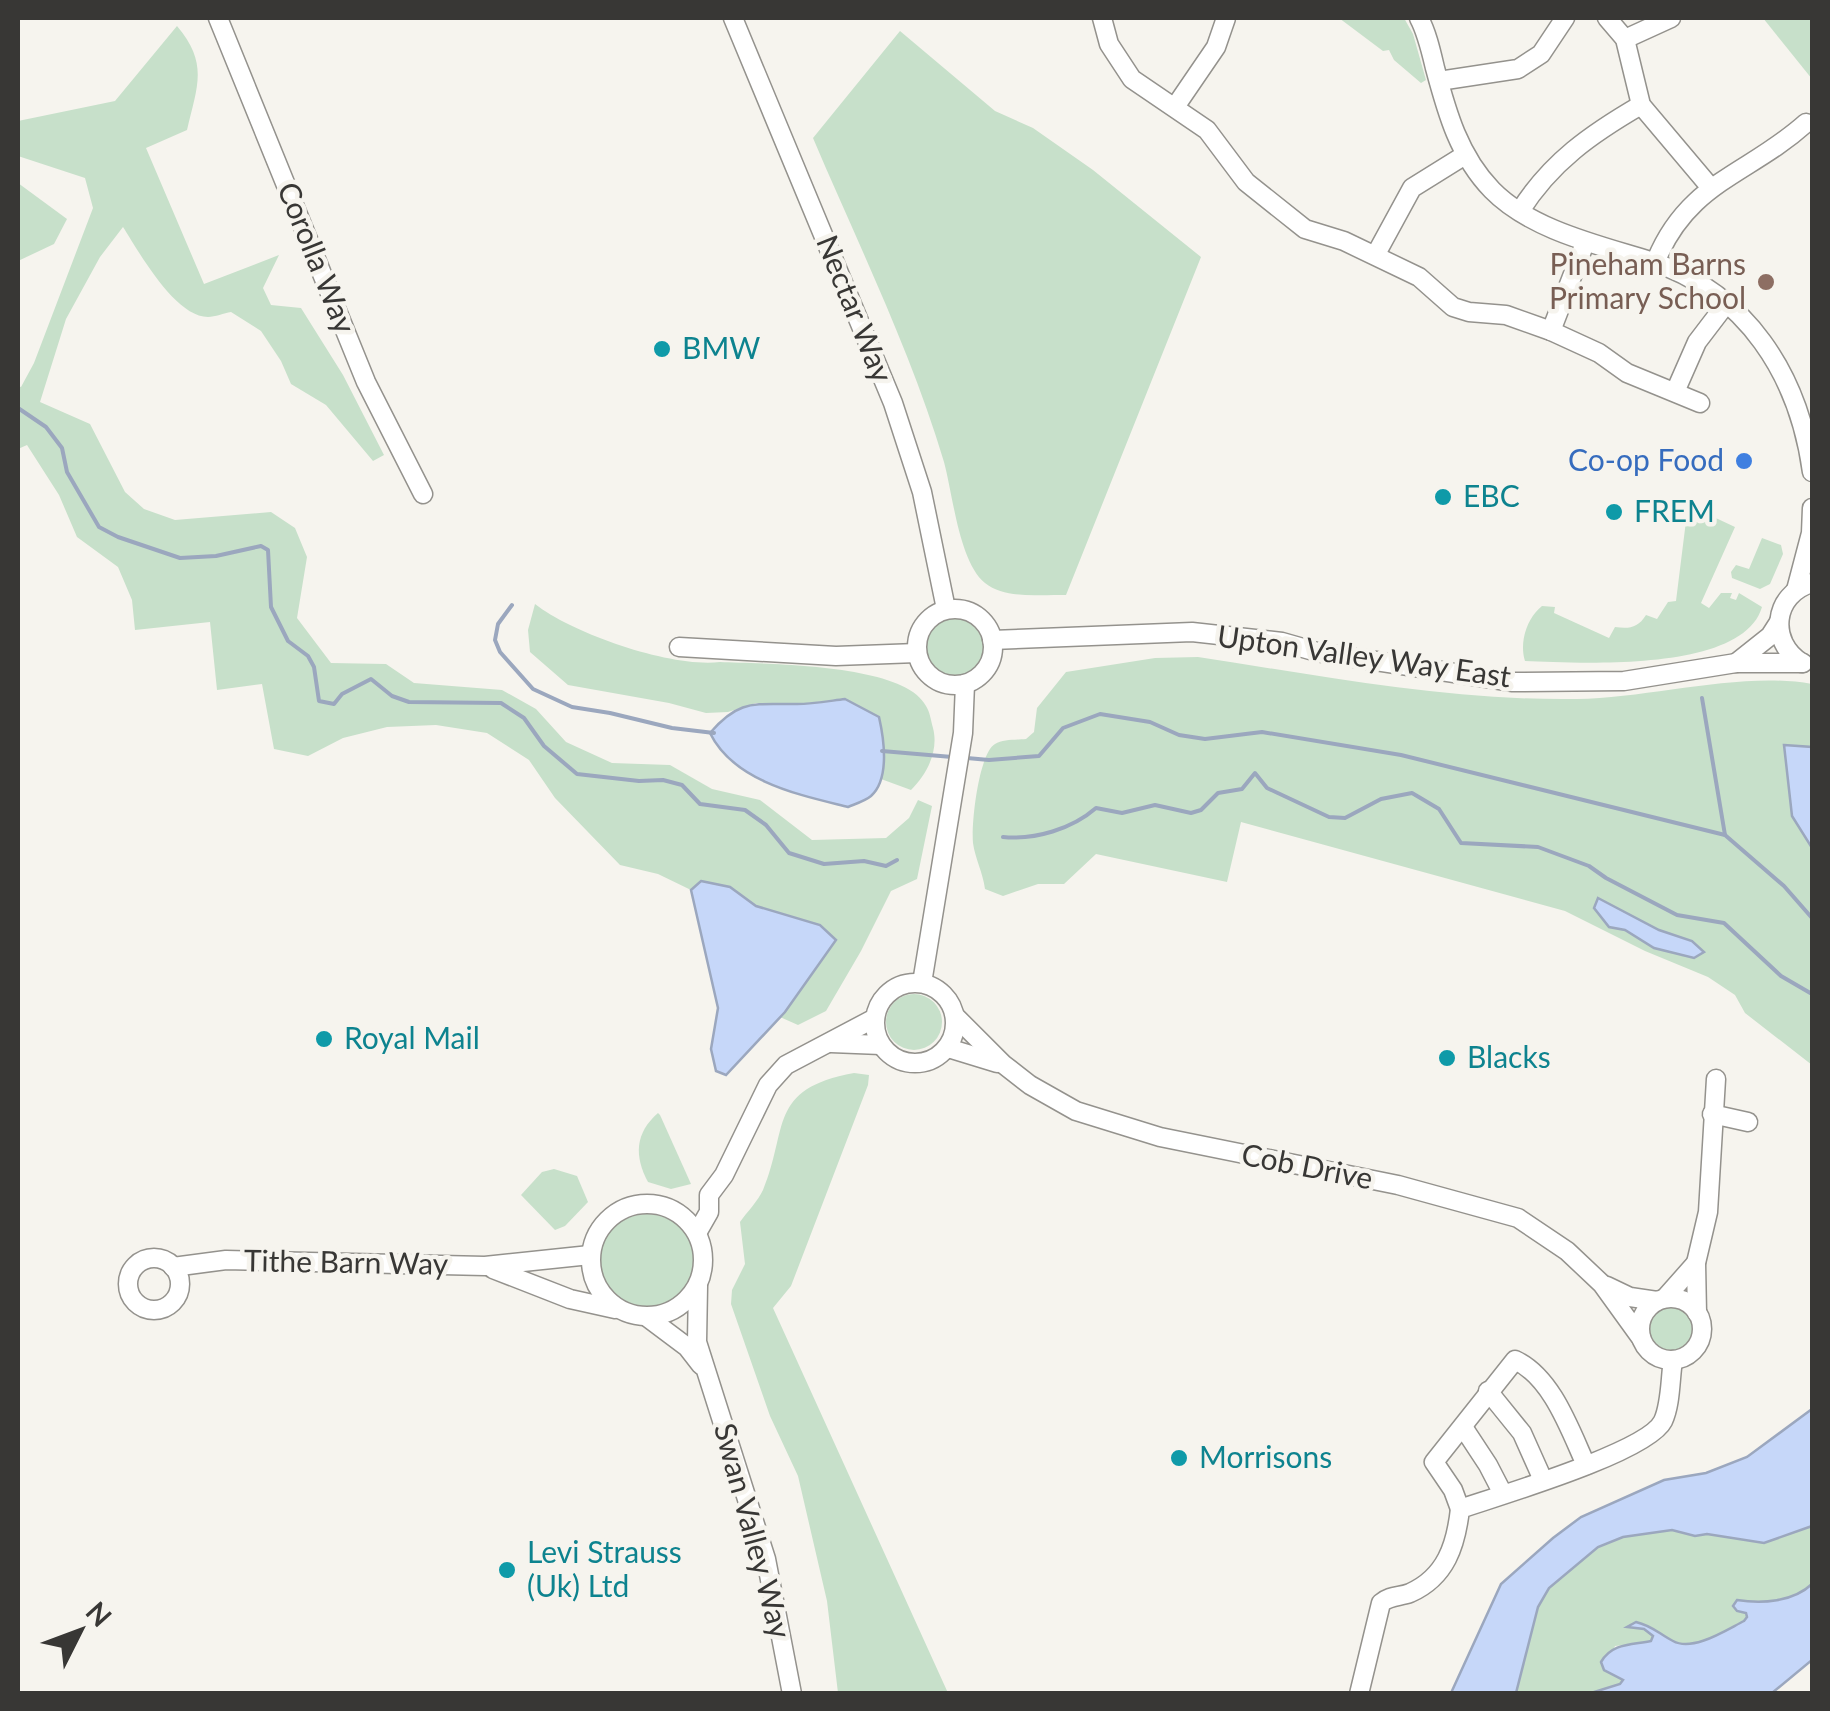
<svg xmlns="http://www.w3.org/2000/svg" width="1830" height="1711" viewBox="0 0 1830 1711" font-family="Lato,sans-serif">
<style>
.green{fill:#c7e0ca}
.water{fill:#c6d7f9;stroke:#9ba7be;stroke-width:2.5}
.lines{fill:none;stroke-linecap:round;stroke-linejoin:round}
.stream{stroke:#9ba7be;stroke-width:4}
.minor-casing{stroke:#94928d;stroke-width:21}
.minor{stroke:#fff;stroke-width:18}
.education-dot{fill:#8d6e63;stroke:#f6f4ee;stroke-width:4}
.culture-dot{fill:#0f9aa8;stroke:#f6f4ee;stroke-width:4}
.shop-dot{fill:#3f7fe0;stroke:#f6f4ee;stroke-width:4}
.labels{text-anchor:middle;stroke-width:9;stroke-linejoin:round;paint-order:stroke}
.street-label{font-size:30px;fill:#383735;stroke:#f6f4ee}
.education-label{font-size:30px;fill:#785e54;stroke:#f6f4ee;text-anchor:end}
.culture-label{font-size:30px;fill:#0d838f;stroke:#f6f4ee;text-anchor:start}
.shop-label{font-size:30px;fill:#366cbe;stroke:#f6f4ee;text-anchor:end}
</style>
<rect width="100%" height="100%" fill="#f6f4ee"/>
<g class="green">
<polygon points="1339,18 1404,18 1413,34 1426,80 1421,83 1394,60 1389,50 1383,51"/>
<polygon points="1763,18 1812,18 1812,79"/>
<path d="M177 26C209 64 197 86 187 130L146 148 204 284 279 255 263 288 271 305 301 308 343 375 384 455 373 461 326 405 291 384 281 361 261 331 231 312C224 313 215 317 208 317 175 317 139 252 123 227L100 257 66 319 40 402 90 424 125 492 144 509 175 520 271 512 295 528 307 557 297 618 331 663 386 664 414 683 502 690 536 709 566 742 612 763 670 765 712 789 760 800 812 840 886 838 909 818 918 800 932 806 917 879 891 891 861 951 826 1011 798 1025 780 1017 820 925 756 906 730 887 701 881 691 890 658 874 620 865 555 798 529 760 487 733 436 725 387 727 343 738 308 756 274 749 262 684 217 690 210 622 135 630 132 600 118 567 77 537 59 495 27 445 18 449V386L21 387 34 363 93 208 85 178 18 156V121L115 101Z"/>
<path d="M900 31 995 111 1033 128 1093 170 1201 257 1066 595C1041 594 1006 600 985 583 959 562 953 495 944 462 911 351 858 244 813 138Z"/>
<polygon points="18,183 67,219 54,244 18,261"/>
<path d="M1688 505 1735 527 1701 603 1709 608 1721 593H1732L1730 598 1736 600 1739 593 1762 607C1743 673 1580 663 1525 661 1519 642 1527 618 1542 606L1555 607 1554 613 1609 638 1615 627C1629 629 1638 628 1646 615L1657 619 1668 602 1676 601Z"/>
<polygon points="1762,538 1781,545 1783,554 1770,584 1760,589 1732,578 1731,572 1736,565 1749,569"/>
<path d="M535 604C573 634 672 668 720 662 764 664 905 663 926 706 930 712 931 721 933 728 939 751 927 774 911 790L881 779 884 741 845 699 797 704 756 703 728 712 706 713 669 703 568 685 530 652 528 630Z"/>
<circle cx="955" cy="647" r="31"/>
<path d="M1198 657C1323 676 1449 701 1577 699 1650 698 1742 671 1812 684V747L1785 745 1792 816 1812 848V1065L1745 1013 1735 995 1708 977 1645 951 1565 911 1241 822 1227 882 1096 854 1064 884H1038L1003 896 985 889C983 873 975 858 973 843 971 823 979 753 995 744 1003 739 1017 740 1026 739L1034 732 1037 708 1066 672 1155 658Z"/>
<circle cx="914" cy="1022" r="28"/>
<path d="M854 1073 869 1075 868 1085 791 1286 773 1308 948 1693H838L827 1601 798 1476 770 1416 731 1304 732 1290 745 1264 740 1222C747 1212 758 1201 763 1190 789 1128 767 1089 854 1073Z"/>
<path d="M658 1113 660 1115 691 1184 671 1189 648 1182C634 1156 635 1133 658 1113Z"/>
<polygon points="554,1169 577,1176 588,1202 565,1226 555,1230 521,1195 542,1172"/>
<circle cx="647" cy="1261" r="47"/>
<circle cx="1671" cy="1329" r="21"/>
<path d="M1812 1526V1584C1793 1602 1762 1603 1737 1600L1748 1617 1744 1621C1728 1629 1701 1647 1682 1644 1669 1642 1658 1632 1644 1629L1653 1637 1651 1642 1615 1646 1605 1670 1624 1680 1621 1684 1591 1693 1516 1694 1538 1607 1549 1588 1598 1547 1623 1537 1672 1530 1695 1536 1707 1534 1764 1543Z"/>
</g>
<g class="water">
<path d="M845 699 879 717C884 739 890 779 871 796 865 801 855 804 848 807 800 795 734 782 710 733 740 698 755 705 797 704 813 704 829 701 845 699Z"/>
<polygon points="1784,745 1812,747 1812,848 1792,816"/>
<polygon points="701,881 730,887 756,906 820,925 836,940 785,1012 726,1075 716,1071 711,1049 718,1008 691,890"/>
<polygon points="1598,898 1659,930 1692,941 1704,952 1694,958 1654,948 1625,930 1609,927 1594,908"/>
<polygon points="1812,1409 1812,1526 1764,1543 1707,1534 1695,1536 1672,1530 1623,1537 1598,1547 1549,1588 1538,1607 1516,1693 1451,1693 1501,1584 1553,1538 1581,1517 1664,1480 1706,1473 1747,1457"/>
<path d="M1812 1584V1660L1772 1693H1591L1620 1684 1623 1680 1604 1670 1601 1662C1612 1643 1631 1645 1651 1641L1653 1636 1644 1629 1627 1627 1636 1622C1653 1626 1659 1634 1673 1641 1693 1652 1726 1630 1744 1621L1747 1617 1746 1613 1737 1611 1733 1606 1737 1600C1762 1604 1793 1602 1812 1584Z"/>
</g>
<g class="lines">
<g class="stream">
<polyline points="18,408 46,427 62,448 67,472 99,527 118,537 180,558 216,556 261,546 268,550 271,607 288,641 308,656 314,667 319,701 334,704 342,694 371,679 392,696 409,702 501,703 524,718 544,746 577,774 639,781 663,780 682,785 700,804 745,810 766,825 789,853 824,864 864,861 886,866 897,860"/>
<polyline points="512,605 498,624 495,640 500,652 533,689 572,707 610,713 672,728 714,733"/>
<polyline points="1702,698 1725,835 1784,886 1812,918"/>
<polyline points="882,751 952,757"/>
<polyline points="967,758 989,760 1039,756 1063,728 1100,714 1150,722 1179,735 1205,739 1262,732 1401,755 1725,835"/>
<path d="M1003 837C1035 840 1072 829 1096 808L1122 813 1155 805 1191 813 1201 810 1218 793 1242 789 1255 773 1267 788 1329 817 1345 818 1381 799 1412 793 1439 809 1461 843 1538 847 1589 866 1606 878 1677 915 1724 923 1781 976 1812 994"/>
</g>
<g class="minor-casing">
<g id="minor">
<polyline points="218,18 366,382 423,494"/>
<polyline points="733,18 893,403 922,492 946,609"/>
<polyline points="1102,18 1109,44 1132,79 1207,130 1246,182 1305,229 1344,241 1419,277 1453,307 1469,312 1506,315 1551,331 1599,353 1627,373 1700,403"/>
<path d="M1419 18C1427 33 1431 51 1435 68 1447 113 1459 156 1492 190 1531 230 1599 245 1650 261 1747 292 1799 376 1812 472"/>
<polyline points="1607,18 1625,39 1641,105 1711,188"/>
<polyline points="1625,39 1671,18"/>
<polyline points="1439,81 1518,69 1541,54 1565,18"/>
<polyline points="1175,107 1216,47 1226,18"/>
<path d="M1520 211C1551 162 1591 134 1641 105"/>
<polyline points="1376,254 1412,188 1465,155"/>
<path d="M1655 263C1687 182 1748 175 1806 123"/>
<polyline points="1551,331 1585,243"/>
<polyline points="1675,392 1697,342 1726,304"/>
<polyline points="1796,590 1811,533 1812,508"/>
<circle cx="955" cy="647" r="38"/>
<polyline points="992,640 1192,632 1282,642 1317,652 1513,682 1624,681 1736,663 1803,663"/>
<polyline points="679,647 836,656 917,653"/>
<polyline points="1736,663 1770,636 1779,622"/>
<path d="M1802 663C1768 642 1773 594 1812 583"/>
<circle cx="915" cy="1023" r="40"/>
<polyline points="922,983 963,733 965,684"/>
<polyline points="955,1016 1003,1064 1030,1085 1076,1111 1160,1137 1398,1185 1518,1218 1567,1251 1602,1284 1641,1338"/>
<polyline points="831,1043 881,1045"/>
<polyline points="948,1048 997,1063"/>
<polyline points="1712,1114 1748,1122"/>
<circle cx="647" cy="1260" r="56"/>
<polyline points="697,1233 709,1212 709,1195 724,1175 768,1085 786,1065 875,1018"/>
<circle cx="154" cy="1284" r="26"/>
<polyline points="173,1267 226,1260 485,1266 590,1255"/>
<polyline points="493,1269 570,1299 615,1309"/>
<polyline points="698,1286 697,1342 766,1559 792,1694"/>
<polyline points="1607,1286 1630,1297 1657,1301"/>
<circle cx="1671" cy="1329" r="31"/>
<polyline points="1665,1298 1696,1263"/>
<polyline points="1697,1313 1696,1263 1708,1212 1716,1079"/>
<polyline points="647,1317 687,1347 701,1365"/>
<polyline points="1488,1391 1522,1433 1543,1480"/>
<polyline points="1463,1427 1488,1465 1503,1494"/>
<path d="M1460 1509 1453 1490 1434 1462 1515 1360C1552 1377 1570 1430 1586 1465"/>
<path d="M1359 1694 1381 1603C1390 1595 1400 1597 1410 1593 1446 1577 1456 1545 1460 1509 1498 1496 1648 1452 1663 1421 1671 1404 1670 1379 1673 1360"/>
</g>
</g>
<use href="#minor" class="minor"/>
</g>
<circle class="education-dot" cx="1766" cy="282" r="10"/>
<g class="culture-dot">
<circle cx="662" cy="349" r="10"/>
<circle cx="1443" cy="497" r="10"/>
<circle cx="1614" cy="512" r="10"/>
<circle cx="324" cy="1039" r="10"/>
<circle cx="1447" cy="1058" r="10"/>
<circle cx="1179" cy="1458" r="10"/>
<circle cx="507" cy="1570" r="10"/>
</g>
<circle class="shop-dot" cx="1744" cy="461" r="10"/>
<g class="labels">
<g class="street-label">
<text transform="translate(316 258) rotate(68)" y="10">Corolla Way</text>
<text transform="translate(854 309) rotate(68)" y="10">Nectar Way</text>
<text transform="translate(1364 657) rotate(8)" y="10">Upton Valley Way East</text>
<text transform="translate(1307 1167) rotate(11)" y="10">Cob Drive</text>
<text transform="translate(346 1263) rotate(1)" y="10">Tithe Barn Way</text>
<text transform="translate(752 1531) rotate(75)" y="10">Swan Valley Way</text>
</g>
<g class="education-label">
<text x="1746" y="275">Pineham Barns<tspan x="1746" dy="34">Primary School</tspan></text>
</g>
<g class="culture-label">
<text x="682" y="359">BMW</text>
<text x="1463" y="507">EBC</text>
<text x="1634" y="522">FREM</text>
<text x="344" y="1049">Royal Mail</text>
<text x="1467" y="1068">Blacks</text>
<text x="1199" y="1468">Morrisons</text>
<text x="527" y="1563">Levi Strauss<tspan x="527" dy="34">(Uk) Ltd</tspan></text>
</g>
<g class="shop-label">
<text x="1724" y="471">Co-op Food</text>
</g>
</g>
<rect width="1830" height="1711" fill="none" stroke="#383735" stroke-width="40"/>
<g transform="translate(80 1631) rotate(48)" stroke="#f6f4ee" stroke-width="8" paint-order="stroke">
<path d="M0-8L18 38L0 25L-18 38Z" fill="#383735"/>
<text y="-15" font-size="28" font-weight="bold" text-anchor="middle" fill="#383735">N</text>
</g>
</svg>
